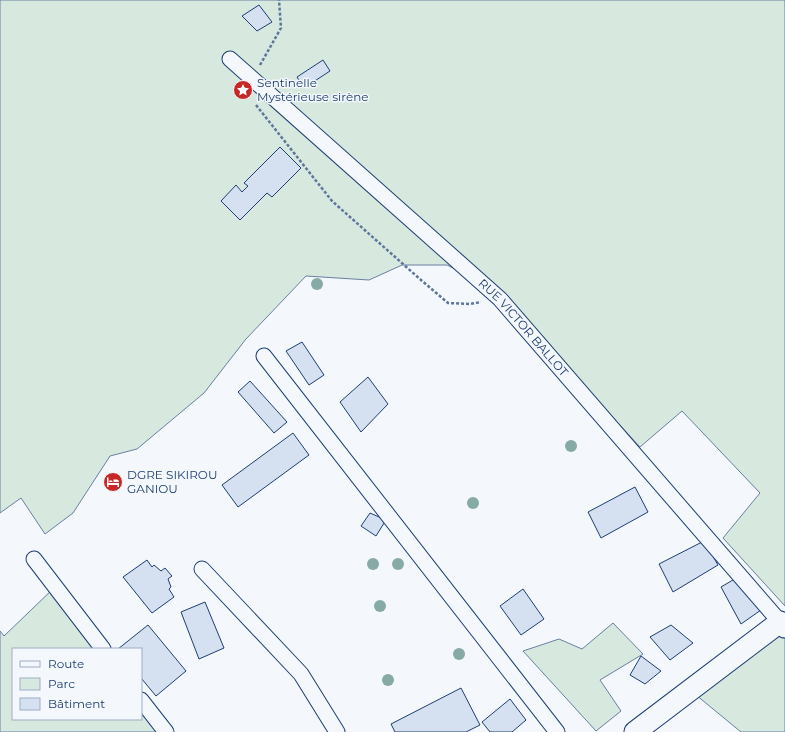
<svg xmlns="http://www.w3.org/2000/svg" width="785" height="732" viewBox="0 0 785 732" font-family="Montserrat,sans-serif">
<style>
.green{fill:#d7e8df;stroke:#687fa3}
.building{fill:#d5e0f0;stroke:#1d3f73}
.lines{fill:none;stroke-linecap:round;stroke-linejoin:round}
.street-casing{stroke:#1d3f73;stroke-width:17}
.secondary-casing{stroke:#1d3f73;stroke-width:23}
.path{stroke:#5e769c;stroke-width:2.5;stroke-dasharray:3 2;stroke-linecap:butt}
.street{stroke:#f4f7fb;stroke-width:15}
.secondary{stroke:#f4f7fb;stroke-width:21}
.tree{fill:#86aba6}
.labels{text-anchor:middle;stroke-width:3;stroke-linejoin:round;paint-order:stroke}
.poi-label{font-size:12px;fill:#1d3f73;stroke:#f4f7fb;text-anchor:start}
.street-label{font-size:12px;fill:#1d3f73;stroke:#f4f7fb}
</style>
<rect width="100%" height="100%" fill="#f4f7fb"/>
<g class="green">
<polygon points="0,0 785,0 785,606 723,538 760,493 682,411 640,447 493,288 447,265 402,265 369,280 306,276 246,339 204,393 137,449 110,456 73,513 45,534 21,498 0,513"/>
<polygon points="55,587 103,649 13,649 13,719 141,719 141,700 166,732 0,732 0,631 4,636"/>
<polygon points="613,623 643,654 600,680 621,711 596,731 523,651 559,639 582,649"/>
<polygon points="785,627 785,732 741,732 690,690"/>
</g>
<g class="building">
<polygon points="259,5 272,22 257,31 242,16"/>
<polygon points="323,60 330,71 304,88 297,77"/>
<polygon points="280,147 301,168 272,197 267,193 240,220 221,201 236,185 242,192 248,186 244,183"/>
<polygon points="302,342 324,375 309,385 286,351"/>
<polygon points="368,377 388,404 361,432 340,402"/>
<polygon points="250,381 287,422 274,433 238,392"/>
<polygon points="293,433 309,455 238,507 222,485"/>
<polygon points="635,487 648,512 601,538 588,512"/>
<polygon points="370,513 386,520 376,536 361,526"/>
<polygon points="704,541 718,565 673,592 659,564"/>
<polygon points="147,560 152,567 154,565 161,571 165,568 172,576 168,579 171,587 169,589 174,597 152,613 123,577"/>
<polygon points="738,577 761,610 741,624 721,587"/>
<polygon points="523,589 544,619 521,635 500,606"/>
<polygon points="205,602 224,648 199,659 181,612"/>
<polygon points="148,625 186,671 156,696 141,678 141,649 118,649"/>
<polygon points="671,625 693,643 670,660 650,637"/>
<polygon points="641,656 661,671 645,684 630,675"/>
<polygon points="461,688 480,725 466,732 395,732 391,724"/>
<polygon points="510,699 526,720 512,732 490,732 482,722"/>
</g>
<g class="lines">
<g class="street-casing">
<g id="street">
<path id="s1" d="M230 59 500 299 780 622"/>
<polyline points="264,356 557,732"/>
<polyline points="34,559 103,649"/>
<polyline points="202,569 301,674 337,732"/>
<polyline points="141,700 166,732"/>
</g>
</g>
<g class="secondary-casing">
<polyline id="secondary" points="635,732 780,622 785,627"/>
</g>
<g class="path">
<polyline points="260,65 281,28 279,0"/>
<polyline points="256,105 332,201 421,280 448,303 470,304 481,302"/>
</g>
<use href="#street" class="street"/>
<use href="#secondary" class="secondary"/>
</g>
<g class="tree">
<circle cx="317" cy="284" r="6"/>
<circle cx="571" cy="446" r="6"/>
<circle cx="473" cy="503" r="6"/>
<circle cx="373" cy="564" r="6"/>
<circle cx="398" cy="564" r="6"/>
<circle cx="380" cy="606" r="6"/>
<circle cx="459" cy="654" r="6"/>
<circle cx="388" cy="680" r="6"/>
</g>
<defs>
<g id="sight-disc" transform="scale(1)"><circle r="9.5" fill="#c62828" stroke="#f4f7fb"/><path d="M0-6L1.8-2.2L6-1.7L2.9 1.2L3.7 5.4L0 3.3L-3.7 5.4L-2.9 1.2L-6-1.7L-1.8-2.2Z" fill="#fff"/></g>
<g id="hotel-disc" transform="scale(1)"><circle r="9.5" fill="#c62828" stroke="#f4f7fb"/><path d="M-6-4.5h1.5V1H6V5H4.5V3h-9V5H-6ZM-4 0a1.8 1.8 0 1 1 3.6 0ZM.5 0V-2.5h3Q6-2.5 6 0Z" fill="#fff"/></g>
</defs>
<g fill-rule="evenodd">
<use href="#sight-disc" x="243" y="90"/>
<use href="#hotel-disc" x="113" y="482"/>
</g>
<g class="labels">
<g class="poi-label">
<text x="257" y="87">Sentinelle<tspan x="257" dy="14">Mystérieuse sirène</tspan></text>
<text x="127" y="479">DGRE SIKIROU<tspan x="127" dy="14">GANIOU</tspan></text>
</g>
<g class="street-label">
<text dy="4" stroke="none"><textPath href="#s1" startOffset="398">RUE VICTOR BALLOT</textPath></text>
</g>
</g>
<rect x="12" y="648" width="130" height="72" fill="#f4f7fb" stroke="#9eadc5"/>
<rect x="20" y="661" width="20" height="6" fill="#f4f7fb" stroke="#9eadc5"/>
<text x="48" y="668" font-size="12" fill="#1d3f73">Route</text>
<rect x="20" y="678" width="20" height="12" fill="#d7e8df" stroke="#9eadc5"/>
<text x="48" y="688" font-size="12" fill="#1d3f73">Parc</text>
<rect x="20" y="698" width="20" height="12" fill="#d5e0f0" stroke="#9eadc5"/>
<text x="48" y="708" font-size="12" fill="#1d3f73">Bâtiment</text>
</svg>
